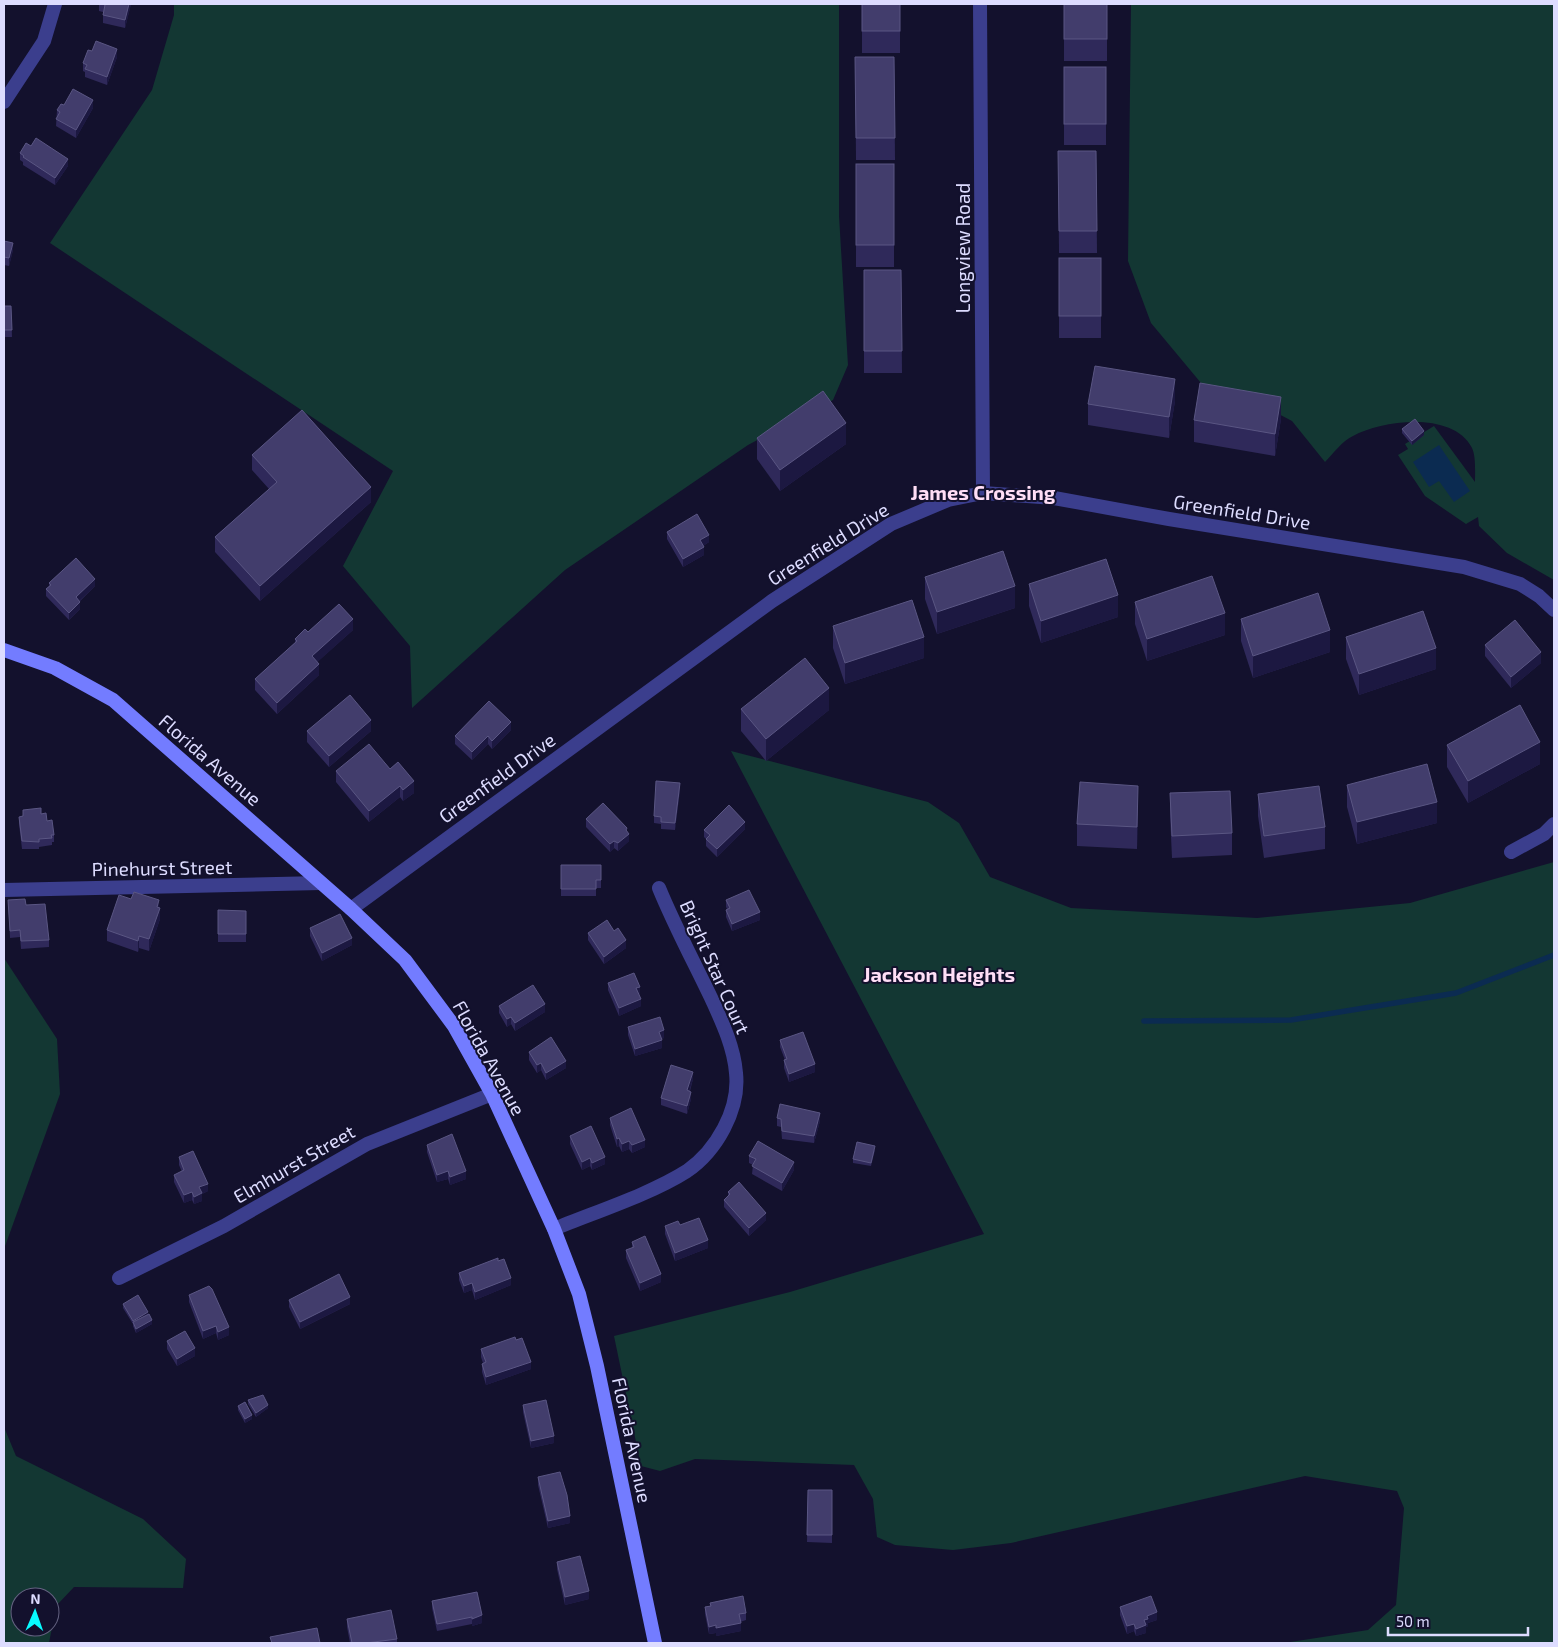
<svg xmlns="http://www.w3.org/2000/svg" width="1558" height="1647" viewBox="0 0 1558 1647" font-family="'Exo 2',sans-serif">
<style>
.green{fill:#133733;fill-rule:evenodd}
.water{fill:#0b2b51}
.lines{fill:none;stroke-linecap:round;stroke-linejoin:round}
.stream{stroke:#0b2b51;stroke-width:5.5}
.minor{stroke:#3b3e8d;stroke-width:14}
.secondary{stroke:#737cff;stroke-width:14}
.wall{fill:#2f295a}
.shaded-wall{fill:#1c1841}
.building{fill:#423d6c;stroke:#5a5683}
.labels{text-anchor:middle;stroke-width:4;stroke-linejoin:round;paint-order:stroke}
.street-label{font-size:19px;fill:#dddcff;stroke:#13112d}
.neighbourhood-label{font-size:20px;font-weight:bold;fill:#ffdef6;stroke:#13112d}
</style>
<rect width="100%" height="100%" fill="#13112d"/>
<g class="green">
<polygon points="174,4 839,4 839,216 848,365 833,400 748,445 565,570 412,708 410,646 343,566 393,471 50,243 152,90 174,15"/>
<path d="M1131 4H1554V580L1507 553 1479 526 1478 517 1466 524 1425 496 1398 455 1408 449 1405 444 1434 426 1475 482C1475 473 1476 456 1472 448 1453 411 1383 420 1353 436 1342 441 1333 454 1325 462L1292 421 1254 401 1201 383 1151 323 1128 261Z"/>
<polygon points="731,751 928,802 959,823 990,877 1071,908 1257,918 1410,903 1554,862 1554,1643 1284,1643 1368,1630 1396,1605 1404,1508 1397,1491 1305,1476 1011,1543 953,1550 895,1545 877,1537 873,1499 854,1465 695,1459 660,1471 641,1466 614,1336 790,1292 984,1234"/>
<polygon points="4,958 57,1039 60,1094 4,1249"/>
<path d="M4 1427 16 1456 143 1519 186 1559 183 1588 74 1587 56 1606 49 1643H4ZM20 1597H50V1627H20Z"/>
</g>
<polygon class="water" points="1439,445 1470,491 1454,502 1439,481 1429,487 1413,462"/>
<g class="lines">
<polyline class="stream" points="1144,1021 1291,1020 1456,993 1554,955"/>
<g class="minor">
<polyline points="980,4 983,493"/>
<polyline points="4,102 44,41 55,4"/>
<polyline points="1511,852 1544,834 1554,824"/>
<polyline points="4,890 321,883"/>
<polyline points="351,909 772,601 891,524 948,500 983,493 1054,498 1169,519 1464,567 1520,584 1539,596 1554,610"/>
<path d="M554 1229C595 1212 651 1194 687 1171 716 1151 740 1110 736 1073 734 1048 723 1024 713 1002 695 964 675 927 659 888"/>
<polyline points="119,1278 224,1226 367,1144 492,1094"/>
</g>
<polyline class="secondary" points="4,650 55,668 113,700 351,909 405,960 454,1026 492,1094 554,1229 579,1294 597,1366 655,1643"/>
</g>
<g class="wall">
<polygon points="99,4 131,4 125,28 103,23 103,12 99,11"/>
<rect x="862" y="4" width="38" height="49"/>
<rect x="1064" y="4" width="43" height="57"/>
<polygon points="92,51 117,57 107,85 85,77 85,72 83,71 83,63"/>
<polygon points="855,57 894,57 895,160 856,160"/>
<rect x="1064" y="67" width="42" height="78"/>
<polygon points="64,105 93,108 76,138 56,126 57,110"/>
<polygon points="1058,151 1096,151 1097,253 1059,253"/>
<polygon points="20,153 68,166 55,185 23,165 23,162 20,160"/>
<rect x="856" y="164" width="38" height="103"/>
<polygon points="4,235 4,241 13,250 9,266 4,265"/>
<rect x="1059" y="258" width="42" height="80"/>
<polygon points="864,270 901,270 902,373 864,373"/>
<polygon points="4,306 11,306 12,337 4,337"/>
<polygon points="1175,401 1169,438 1088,425 1088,404"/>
<polygon points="1281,419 1275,456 1194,442 1194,420"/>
<polygon points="1402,429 1424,435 1412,445 1402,433"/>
<polygon points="757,438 846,444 780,491 757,459"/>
<polygon points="252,455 371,502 260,601 215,552 215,537 269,489 252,470"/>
<polygon points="667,532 709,542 703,546 704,555 683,567 667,539"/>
<polygon points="925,577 1015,608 937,634 925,599"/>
<polygon points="49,583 95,586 80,601 80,609 69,620 46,596 46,589 49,586"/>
<polygon points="1029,584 1118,617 1041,643 1029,606"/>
<polygon points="1135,602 1225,635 1147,661 1135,624"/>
<polygon points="1241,619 1330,652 1253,678 1241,641"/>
<polygon points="833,626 924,658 845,684 833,648"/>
<polygon points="353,630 317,662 319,675 277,714 255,690 255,679 295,643 295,639 308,632"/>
<polygon points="1346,637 1436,669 1359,695 1346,659"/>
<polygon points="1485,645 1541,663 1511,688 1485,656"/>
<polygon points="741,709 829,710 766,761 741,731"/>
<polygon points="511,730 492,749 488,744 472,760 455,744 455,736"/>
<polygon points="307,731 371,731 329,767 307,742"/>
<polygon points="1447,745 1540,764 1468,803 1447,767"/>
<polygon points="390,769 414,793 403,801 400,797 369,822 336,782 336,771"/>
<polygon points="1347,785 1437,823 1357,844 1347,807"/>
<polygon points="680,790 675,830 661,829 661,824 654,823 654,816"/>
<polygon points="1170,793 1232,833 1232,855 1172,858 1170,815"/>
<polygon points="1258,794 1325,827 1325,849 1264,858 1258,816"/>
<polygon points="1138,807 1137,849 1077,846 1077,824"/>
<polygon points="23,810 41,814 47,821 54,835 54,842 52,842 52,845 39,847 39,849 22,849 19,824 19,817 23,816"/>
<polygon points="586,819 629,841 618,851 614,848 610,852 586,827"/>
<polygon points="745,829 717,857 706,846 706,839 704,837 704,830"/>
<polygon points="561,865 601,865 601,888 596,888 596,896 561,896"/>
<polygon points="8,900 26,905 49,940 49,947 21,949 20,937 10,938"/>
<polygon points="726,900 760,920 732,931 726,917 726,910 727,909 726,907"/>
<polygon points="159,907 160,919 149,951 139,948 138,952 107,941 107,930"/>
<polygon points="218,910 246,911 246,942 218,942"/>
<polygon points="310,928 352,945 322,961 310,936"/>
<polygon points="588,933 626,948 604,964 588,940"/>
<polygon points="608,983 640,994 639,994 641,1006 619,1016 608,990"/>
<polygon points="499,1006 545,1012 515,1031 511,1024 507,1027 499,1013"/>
<polygon points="628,1027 664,1038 661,1039 662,1048 635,1056 628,1035"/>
<polygon points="780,1040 815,1072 789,1082 784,1068 784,1060 785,1060 780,1047"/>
<polygon points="529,1052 566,1068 546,1080 541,1070 537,1073 529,1060"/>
<polygon points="693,1079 690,1091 691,1099 687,1114 661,1105 661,1098"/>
<polygon points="610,1118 645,1147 632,1153 629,1149 622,1152 619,1146 617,1147 610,1125"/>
<polygon points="777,1118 820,1121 814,1143 782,1139 781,1127 777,1126"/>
<polygon points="570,1136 605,1164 592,1170 590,1166 582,1170 570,1144"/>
<polygon points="427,1145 466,1179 450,1185 448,1179 437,1182 427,1152"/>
<polygon points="875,1150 871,1166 853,1163 853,1159"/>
<polygon points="749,1156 794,1170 782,1191 752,1174 753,1165 749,1163"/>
<polygon points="179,1157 208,1191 202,1194 202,1201 194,1204 192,1200 184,1203 174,1182 174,1175 182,1172 179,1165"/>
<polygon points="728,1192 766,1220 749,1236 724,1207 724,1200 728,1196"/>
<polygon points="680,1225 708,1248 675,1261 665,1234 665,1226"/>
<polygon points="632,1242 661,1282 640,1291 626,1258 626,1250 632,1248"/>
<polygon points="459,1273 511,1285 475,1300 472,1290 464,1293 459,1280"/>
<polygon points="189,1295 229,1335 218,1340 216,1333 203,1339 189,1302"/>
<polygon points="289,1300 350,1304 300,1329 289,1307"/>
<polygon points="123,1304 148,1314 152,1324 136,1333 133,1326 133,1324 123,1308"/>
<polygon points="167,1341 195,1356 177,1366 167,1349"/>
<polygon points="481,1349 531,1369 486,1385 482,1372 482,1364 483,1363 481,1357"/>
<polygon points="248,1400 268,1408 256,1417 248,1404"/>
<polygon points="523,1405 554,1443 531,1448 523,1412"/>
<polygon points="238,1406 252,1419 245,1423 238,1410"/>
<polygon points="538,1477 570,1523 548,1528 538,1485"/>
<polygon points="808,1490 832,1490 832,1543 807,1542"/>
<polygon points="557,1562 589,1599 565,1605 557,1569"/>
<polygon points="477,1592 482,1623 472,1626 472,1624 437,1631 432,1608 432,1601"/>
<polygon points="710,1603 746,1613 746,1620 740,1622 741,1631 716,1636 716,1633 709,1634 705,1614 705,1607 710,1606"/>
<polygon points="1120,1607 1157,1620 1148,1623 1148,1626 1146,1627 1146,1633 1136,1636 1134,1631 1127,1634 1120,1615"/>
<polygon points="347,1619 397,1639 397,1643 350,1643 347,1627"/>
</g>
<g class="shaded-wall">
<polygon points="129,4 131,4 125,28 125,20"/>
<polygon points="117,49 117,57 107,85 107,77"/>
<polygon points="93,100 93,108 76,138 76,130"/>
<polygon points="68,159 68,166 55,185 55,178"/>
<polygon points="13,243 13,250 9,266 9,258"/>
<polygon points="1175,379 1175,401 1169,438 1169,417"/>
<polygon points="1281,397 1281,419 1275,456 1275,434"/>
<polygon points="846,423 846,444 780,491 780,470"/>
<polygon points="1424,431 1424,435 1412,445 1412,441"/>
<polygon points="371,487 371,502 260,601 260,586"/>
<polygon points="709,535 709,542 700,548 700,540"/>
<polygon points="704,547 704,555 683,567 683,559"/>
<polygon points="95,579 95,586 76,604 76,597"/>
<polygon points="1015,586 1015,608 937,634 937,612"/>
<polygon points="1118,595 1118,617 1041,643 1041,621"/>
<polygon points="80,602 80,609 69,620 69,613"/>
<polygon points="1225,613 1225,635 1147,661 1147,639"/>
<polygon points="353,619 353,630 312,667 312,656"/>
<polygon points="1330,630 1330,652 1253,678 1253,656"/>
<polygon points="924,637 924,658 845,684 845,663"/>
<polygon points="1436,648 1436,669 1359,695 1359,674"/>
<polygon points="1541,652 1541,663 1511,688 1511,677"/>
<polygon points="319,664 319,675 277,714 277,703"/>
<polygon points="829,688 829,710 766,761 766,739"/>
<polygon points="371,720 371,731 329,767 329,756"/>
<polygon points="511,722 511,730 492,749 492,741"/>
<polygon points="488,736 488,744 472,760 472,752"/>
<polygon points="1540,742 1540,764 1468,803 1468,781"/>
<polygon points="414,781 414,793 403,801 403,790"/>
<polygon points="680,783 680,790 675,830 675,823"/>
<polygon points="400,786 400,797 369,822 369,811"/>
<polygon points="1138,786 1138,807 1137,849 1137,827"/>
<polygon points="1437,802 1437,823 1357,844 1357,822"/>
<polygon points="745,822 745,829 717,857 717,849"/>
<polygon points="627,828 627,835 629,834 629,841 618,851 618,843"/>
<polygon points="614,841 614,848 610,852 610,844"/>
<polygon points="159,900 160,919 149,951 149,939"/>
<polygon points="760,912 760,920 732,931 732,924"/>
<polygon points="139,936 139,948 138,952 138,941"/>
<polygon points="352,938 352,945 322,961 322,953"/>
<polygon points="626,940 626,948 604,964 604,957"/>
<polygon points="640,987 640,994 636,995 636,988"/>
<polygon points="641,999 641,1006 619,1016 619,1008"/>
<polygon points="545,1004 545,1012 515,1031 515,1023"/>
<polygon points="511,1017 511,1024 507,1027 507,1019"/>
<polygon points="664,1030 664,1038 659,1039 659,1032"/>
<polygon points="662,1040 662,1048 635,1056 635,1049"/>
<polygon points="566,1061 566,1068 546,1080 546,1073"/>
<polygon points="541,1063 541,1070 537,1073 537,1065"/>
<polygon points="815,1064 815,1072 789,1082 789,1074"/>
<polygon points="693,1072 693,1079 687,1098 687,1090"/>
<polygon points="691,1092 691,1099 687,1114 687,1106"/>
<polygon points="820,1113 820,1121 814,1143 814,1136"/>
<polygon points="619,1138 619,1146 617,1147 617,1139"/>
<polygon points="645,1140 645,1147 632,1153 632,1145"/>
<polygon points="629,1141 629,1149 622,1152 622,1144"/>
<polygon points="605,1157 605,1164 592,1170 592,1163"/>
<polygon points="590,1158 590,1166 582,1170 582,1162"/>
<polygon points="794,1162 794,1170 782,1191 782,1183"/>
<polygon points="448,1171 448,1179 437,1182 437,1175"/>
<polygon points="466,1171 466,1179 450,1185 450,1177"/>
<polygon points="208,1184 208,1191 202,1194 202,1201 194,1204 194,1197 199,1187"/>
<polygon points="192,1192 192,1200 184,1203 184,1195"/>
<polygon points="766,1213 766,1220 749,1236 749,1228"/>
<polygon points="708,1240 708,1248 675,1261 675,1253"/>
<polygon points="661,1274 661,1282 640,1291 640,1283"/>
<polygon points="511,1278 511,1285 475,1300 475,1292"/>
<polygon points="472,1283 472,1290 464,1293 464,1286"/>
<polygon points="350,1297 350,1304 300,1329 300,1322"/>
<polygon points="148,1312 148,1316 133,1324 133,1321"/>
<polygon points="152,1320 152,1324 136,1333 136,1329"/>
<polygon points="216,1326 216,1333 203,1339 203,1331"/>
<polygon points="229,1327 229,1335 218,1340 218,1332"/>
<polygon points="195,1348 195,1356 177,1366 177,1359"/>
<polygon points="531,1362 531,1369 486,1385 486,1377"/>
<polygon points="268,1405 268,1408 256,1417 256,1413"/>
<polygon points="252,1415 252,1419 245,1423 245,1419"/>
<polygon points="554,1436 554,1443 531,1448 531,1441"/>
<polygon points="570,1516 570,1523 548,1528 548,1521"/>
<polygon points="589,1591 589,1599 565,1605 565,1597"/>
<polygon points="1157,1612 1157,1620 1148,1623 1148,1626 1146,1627 1146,1633 1136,1636 1136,1629 1144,1620 1147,1616"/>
<polygon points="482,1615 482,1623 472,1626 472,1619"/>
<polygon points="741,1623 741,1631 716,1636 716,1628"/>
<polygon points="1134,1624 1134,1631 1127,1634 1127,1626"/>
<polygon points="716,1625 716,1633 709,1634 709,1627"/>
</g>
<g class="building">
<polygon points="102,4 129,4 125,20 103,15 105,5"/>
<rect x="862" y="4" width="38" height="27"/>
<rect x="1064" y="4" width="43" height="35"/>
<polygon points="96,41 117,49 107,77 85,69 87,65 83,63 88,50 92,51"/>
<polygon points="855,57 894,57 895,138 856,138"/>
<rect x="1064" y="67" width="42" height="57"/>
<polygon points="73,89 93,100 76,130 56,119 60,112 57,110 61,104 64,105"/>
<polygon points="36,138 68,159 55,178 23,157 24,156 20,153 26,143 31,146"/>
<polygon points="1058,151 1096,151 1097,231 1059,231"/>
<rect x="856" y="164" width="38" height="81"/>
<polygon points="4,241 13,243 9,258 4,257"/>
<rect x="1059" y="258" width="42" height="58"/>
<polygon points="864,270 901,270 902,351 864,351"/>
<polygon points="4,306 11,306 12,330 4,330"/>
<polygon points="1095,366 1175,379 1169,417 1088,404"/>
<polygon points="1200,383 1281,397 1275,434 1194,420"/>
<polygon points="823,391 846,423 780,470 757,438"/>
<polygon points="302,410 371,487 260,586 215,537 277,482 252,455"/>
<polygon points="1415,419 1424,431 1412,441 1402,429"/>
<polygon points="697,514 709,535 700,540 704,547 683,559 667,532"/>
<polygon points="1003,551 1015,586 937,612 925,577"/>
<polygon points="76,558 95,579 76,597 80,602 69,613 46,589 51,585 49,583"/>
<polygon points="1106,559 1118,595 1041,621 1029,584"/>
<polygon points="1212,576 1225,613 1147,639 1135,602"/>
<polygon points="1318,593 1330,630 1253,656 1241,619"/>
<polygon points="912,600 924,637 845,663 833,626"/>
<polygon points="339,604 353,619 312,656 319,664 277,703 255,679 297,641 295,639 305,629 308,632"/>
<polygon points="1423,611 1436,648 1359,674 1346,637"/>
<polygon points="1515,620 1541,652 1511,677 1485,645"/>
<polygon points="805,658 829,688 766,739 741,709"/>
<polygon points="350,695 371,720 329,756 307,731"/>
<polygon points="489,701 511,722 492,741 488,736 472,752 455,736"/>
<polygon points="1520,705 1540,742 1468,781 1447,745"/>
<polygon points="369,744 390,769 398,762 414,781 403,790 400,786 369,811 336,771"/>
<polygon points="1427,764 1437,802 1357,822 1347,785"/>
<polygon points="656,781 680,783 675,823 661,822 661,817 654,816"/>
<polygon points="1080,782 1138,786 1137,827 1077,824"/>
<polygon points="1319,786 1325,827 1264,836 1258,794"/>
<polygon points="1230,791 1232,833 1172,836 1170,793"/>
<polygon points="603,803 627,828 626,830 629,834 618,843 614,841 610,844 586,819"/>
<polygon points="729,805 745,822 717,849 706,839 710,835 704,830"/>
<polygon points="41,808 41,814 46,813 47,821 52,820 54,835 51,835 52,838 39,839 39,842 22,841 19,817 23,816 23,810"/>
<polygon points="561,865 601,865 601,880 596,880 596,889 561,889"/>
<polygon points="749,890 760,912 732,924 726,910 730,908 726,900"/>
<polygon points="134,892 159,900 157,907 160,908 149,939 139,936 138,941 107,930 119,895 131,899"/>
<polygon points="25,899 26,905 45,904 49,940 21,941 20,930 10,931 8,900"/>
<polygon points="218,910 246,911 246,934 218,934"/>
<polygon points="340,914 352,938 322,953 310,928"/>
<polygon points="607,920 614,931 618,928 626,940 604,957 588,933"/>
<polygon points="634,973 640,987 636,988 641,999 619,1008 608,983"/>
<polygon points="533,985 545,1004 515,1023 511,1017 507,1019 499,1006"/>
<polygon points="660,1017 664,1030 659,1032 662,1040 635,1049 628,1027"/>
<polygon points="803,1032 815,1064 789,1074 784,1060 787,1059 780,1040"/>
<polygon points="551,1037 566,1061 546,1073 541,1063 537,1065 529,1052"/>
<polygon points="671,1065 693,1072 687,1090 691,1092 687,1106 661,1098"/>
<polygon points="780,1104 820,1113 814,1136 782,1131 781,1119 777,1118"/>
<polygon points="631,1108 645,1140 632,1145 629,1141 622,1144 619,1138 617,1139 610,1118"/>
<polygon points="591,1126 605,1157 592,1163 590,1158 582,1162 570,1136"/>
<polygon points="452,1134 466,1171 450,1177 448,1171 437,1175 427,1145"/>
<polygon points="758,1141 794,1162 782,1183 752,1166 756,1159 749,1156"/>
<polygon points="857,1142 875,1146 871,1163 853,1159"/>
<polygon points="193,1151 208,1184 199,1187 202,1193 194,1197 192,1192 184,1195 174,1175 184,1170 179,1157"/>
<polygon points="739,1182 766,1213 749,1228 724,1200 730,1194 728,1192"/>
<polygon points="699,1218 708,1240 675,1253 665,1226 678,1221 680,1225"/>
<polygon points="645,1236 661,1274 640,1283 626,1250 634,1247 632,1242"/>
<polygon points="498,1258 498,1261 504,1259 511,1278 475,1292 472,1283 464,1286 459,1273"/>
<polygon points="339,1274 350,1297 300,1322 289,1300"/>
<polygon points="209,1286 212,1289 229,1327 218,1332 216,1326 203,1331 189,1295"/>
<polygon points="138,1295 148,1312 133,1321 123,1304"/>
<polygon points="149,1314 152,1320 136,1329 133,1322"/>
<polygon points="185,1331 195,1348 177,1359 167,1341"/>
<polygon points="515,1337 516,1340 522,1338 531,1362 486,1377 482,1364 486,1362 481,1349"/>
<polygon points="263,1395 268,1405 256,1413 248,1400"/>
<polygon points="546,1400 554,1436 531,1441 523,1405"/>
<polygon points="245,1402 252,1415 245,1419 238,1406"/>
<polygon points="560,1472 567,1495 570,1516 548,1521 538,1477"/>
<polygon points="808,1490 832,1490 832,1535 807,1535"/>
<polygon points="580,1556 589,1591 565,1597 557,1562"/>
<polygon points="477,1592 482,1615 472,1619 472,1617 437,1624 432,1601"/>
<polygon points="743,1596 746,1613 739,1614 741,1623 716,1628 716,1625 709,1627 705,1607 711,1606 710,1603"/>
<polygon points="1151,1596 1157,1612 1147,1616 1148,1619 1144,1620 1146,1625 1136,1629 1134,1624 1127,1626 1120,1607"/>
<polygon points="391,1610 397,1639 366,1643 352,1643 347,1619"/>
<polygon points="317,1628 320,1643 272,1643 270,1637"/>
</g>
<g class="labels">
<g class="street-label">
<text transform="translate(963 248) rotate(-90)" y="7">Longview Road</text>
<text transform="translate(1242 512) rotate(9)" y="7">Greenfield Drive</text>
<text transform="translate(828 544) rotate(-32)" y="7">Greenfield Drive</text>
<text transform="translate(210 760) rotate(41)" y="7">Florida Avenue</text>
<text transform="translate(497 778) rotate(-36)" y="7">Greenfield Drive</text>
<text transform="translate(162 868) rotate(-1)" y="7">Pinehurst Street</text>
<text transform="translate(715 967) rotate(66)" y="7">Bright Star Court</text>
<text transform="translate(489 1058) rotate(61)" y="7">Florida Avenue</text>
<text transform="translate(294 1164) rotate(-30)" y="7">Elmhurst Street</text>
<text transform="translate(632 1440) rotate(78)" y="7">Florida Avenue</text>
</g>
<g class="neighbourhood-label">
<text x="983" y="500">James Crossing</text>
<text x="939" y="982">Jackson Heights</text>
</g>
</g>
<rect width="1558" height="1647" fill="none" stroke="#dddcff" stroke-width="10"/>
<g transform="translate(35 1612) rotate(2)"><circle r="24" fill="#13112d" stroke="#646281"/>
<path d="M0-4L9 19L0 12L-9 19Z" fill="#08fbff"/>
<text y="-8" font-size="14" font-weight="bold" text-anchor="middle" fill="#dddcff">N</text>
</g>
<path d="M1388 1627v8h140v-8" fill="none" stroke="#dddcff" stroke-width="2.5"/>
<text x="1396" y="1627" font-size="15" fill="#dddcff" stroke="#13112d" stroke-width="4" paint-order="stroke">50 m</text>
</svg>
